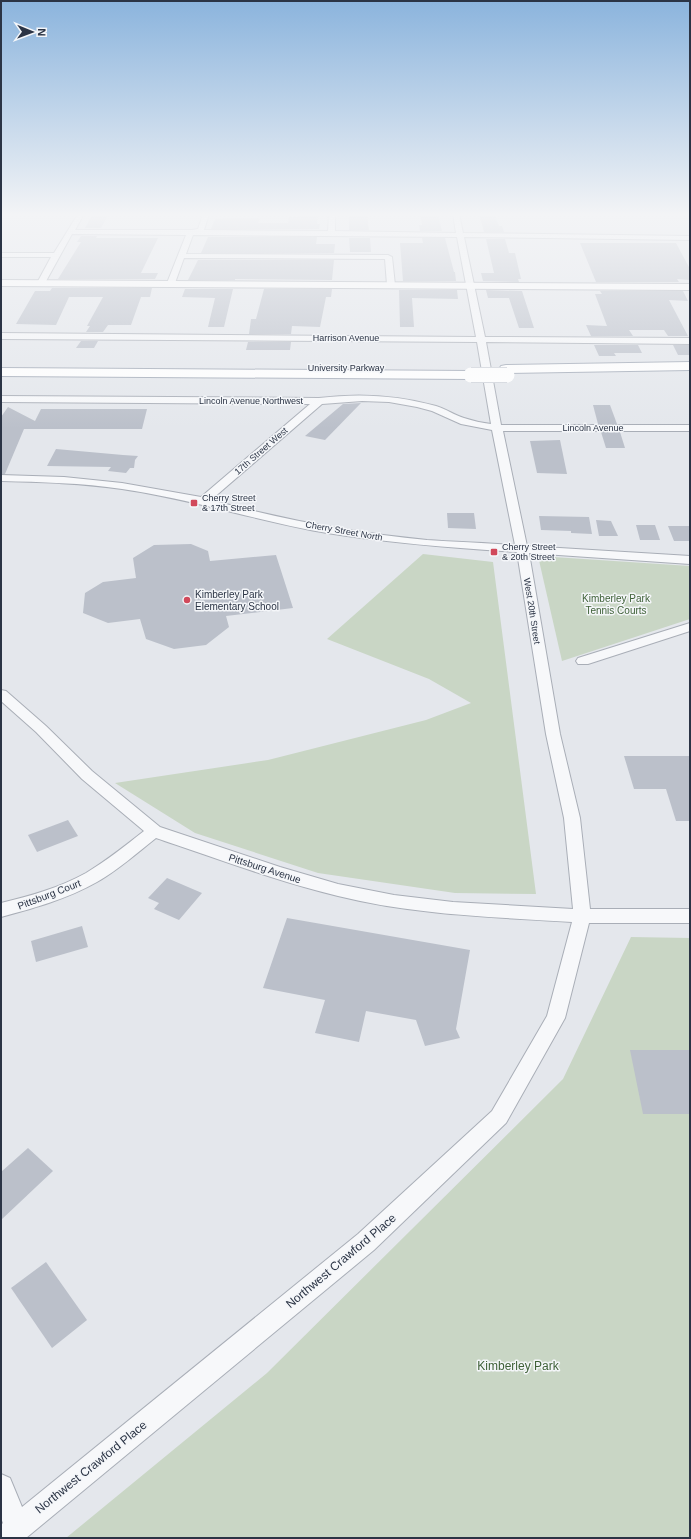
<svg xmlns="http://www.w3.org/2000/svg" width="691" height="1539" viewBox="0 0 691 1539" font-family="Helvetica,sans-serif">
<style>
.green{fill:#c9d6c5}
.building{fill:#bbc0ca}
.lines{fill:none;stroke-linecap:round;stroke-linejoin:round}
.street-casing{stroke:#a9aeb7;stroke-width:2}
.secondary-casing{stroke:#a9aeb7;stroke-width:2}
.primary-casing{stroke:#a3abb8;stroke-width:2}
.street{fill:#f7f8fa;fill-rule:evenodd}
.secondary{fill:#fff;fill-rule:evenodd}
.primary{fill:#fff;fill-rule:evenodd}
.primary-bridge-casing{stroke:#a3abb8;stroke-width:16;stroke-linecap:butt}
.primary-bridge{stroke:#fff;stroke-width:15}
.poi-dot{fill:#d1495b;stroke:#f4f6f9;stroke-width:1.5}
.labels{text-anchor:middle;stroke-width:3;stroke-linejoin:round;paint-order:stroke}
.far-street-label{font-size:9px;fill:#2b3445;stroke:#f4f6f9}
.far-poi-label{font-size:9px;fill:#2b3445;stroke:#f4f6f9;text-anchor:start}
.poi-label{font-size:10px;fill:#2b3445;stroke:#f4f6f9;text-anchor:start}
.park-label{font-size:10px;fill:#3f6138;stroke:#f4f6f9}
.street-label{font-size:10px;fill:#2b3445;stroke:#f4f6f9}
.near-street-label{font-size:12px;fill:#2b3445;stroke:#f4f6f9}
.near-park-label{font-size:12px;fill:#3f6138;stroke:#f4f6f9}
</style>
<rect width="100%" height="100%" fill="#e4e7ec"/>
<g class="green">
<polygon points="423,554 493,562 536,894 455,893 318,873 195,833 115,783 268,760 426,720 471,703 429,679 327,639"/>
<polygon points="538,556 690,566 690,619 562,661"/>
<polygon points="631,937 690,938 690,1538 66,1538 267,1373 563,1079"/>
</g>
<g class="building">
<polygon points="93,214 109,214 101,228 85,228"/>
<polygon points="349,214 367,215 369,230 349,230"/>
<polygon points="479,214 494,214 499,226 502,226 504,232 484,232"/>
<polygon points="420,215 438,215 442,231 420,231 419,225 422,225"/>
<polygon points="298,216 318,216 317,224 320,224 319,229 211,229 215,219 222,219 223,218 260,218 258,223 288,223 289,217 298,217"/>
<polygon points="81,236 97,236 96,238 158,238 141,273 158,273 155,279 58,279 81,242 77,242"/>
<polygon points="208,237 317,237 316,244 335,244 334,253 201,253"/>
<polygon points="349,238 370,238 371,252 350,252"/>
<polygon points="422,238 445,238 454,272 455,272 456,281 403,281 400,243 423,243"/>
<polygon points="486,239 505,239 509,253 515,253 521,279 518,279 519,282 483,281 481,273 494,273"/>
<polygon points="580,243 676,243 690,269 690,280 677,279 679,282 596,282"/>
<polygon points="198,260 334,260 332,280 235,279 235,280 188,280"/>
<polygon points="52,288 152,288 150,297 141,297 131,325 108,325 103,332 86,332 90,326 87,326 103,297 69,297 56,325 16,324 35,291 50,291"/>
<polygon points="185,289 233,289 224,327 208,327 215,298 182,297"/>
<polygon points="264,289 332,289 331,297 326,297 320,327 292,326 291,334 249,334 251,319 256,319"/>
<polygon points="399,290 457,290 458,299 412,298 414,327 400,327"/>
<polygon points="486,290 522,291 534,328 519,328 509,298 488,298"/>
<polygon points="600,291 683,291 688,301 669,300 688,336 668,336 664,330 629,330 633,336 591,336 586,325 607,326 595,294 602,294"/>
<polygon points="81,341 98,341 94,348 76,348"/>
<polygon points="248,342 291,342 290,350 246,350"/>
<polygon points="594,345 638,345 642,353 614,353 616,356 599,356"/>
<polygon points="673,345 690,345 690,355 678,355"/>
<polygon points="361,403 325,440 305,436 343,404"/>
<polygon points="593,405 610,405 617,424 598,424"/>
<polygon points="8,407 35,421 41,409 147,409 142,429 24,429 5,474 1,474 1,417"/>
<polygon points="601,432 620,432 625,448 606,448"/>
<polygon points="560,440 567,474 537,473 530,441"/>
<polygon points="56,449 123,455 138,456 135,460 134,468 130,468 126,473 108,471 111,467 47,466"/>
<polygon points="447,513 474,513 476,529 448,528"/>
<polygon points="539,516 589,517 592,534 571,533 571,531 541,530"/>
<polygon points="596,520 611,521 618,536 599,536"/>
<polygon points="636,525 655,525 660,540 640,540"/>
<polygon points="668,526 690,526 690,541 674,541"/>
<polygon points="191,544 208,551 210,561 276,555 293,608 226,616 229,627 206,645 174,649 146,639 140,619 108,623 83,613 85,593 103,582 136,578 133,558 154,545"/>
<polygon points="624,756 690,756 690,821 676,821 666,789 634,789"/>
<polygon points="68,820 78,836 37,852 28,835"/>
<polygon points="167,878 202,893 179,920 154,909 159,903 148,898"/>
<polygon points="287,918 470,950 456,1029 460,1038 425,1046 416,1020 366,1011 359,1042 315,1033 325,1000 263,988"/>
<polygon points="82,926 88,947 36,962 31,941"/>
<polygon points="630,1050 690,1050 690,1114 643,1114"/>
<polygon points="28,1148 53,1171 1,1220 1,1172"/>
<polygon points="46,1262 87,1320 52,1348 11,1288"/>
</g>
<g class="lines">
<g class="street-casing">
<g id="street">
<path d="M78 214H84L75 230H192L198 229 203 214H209L204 230 328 231 329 214H335V231L456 233 453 214H459L463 233 690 236V240L464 237 485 337 690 338V344L486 342 501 425H690V431H503L527 546 690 556V564L529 553 560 734 580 818 590 909H690V923H589L565 1018 506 1123 374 1250 26 1538H1V1525L3 1523 1 1518V1474L10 1478 22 1507 358 1234 492 1111 547 1016 572 922C494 917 414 915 338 896 276 881 216 858 156 838 137 853 118 870 97 882 67 899 34 908 1 917V903C30 896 59 888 86 873 106 861 125 846 144 831L82 779 36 732 1 701V690L6 691 46 726 92 771 160 827 280 867 338 884 394 895 453 902 573 909 564 818 546 734 517 552C453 548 390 543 327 533 258 521 191 499 122 489 82 483 41 482 1 481V475L64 477 122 483 201 497 310 404 1 402V396L319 398C359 393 397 395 436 406 446 409 454 415 464 418 473 421 482 423 491 424L477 342 1 339V333L476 337 457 237 193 235 186 254 388 255 392 257 395 285 391 287 387 285 385 259 184 258 175 283 174 285H168L167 283 186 235 72 234 45 283 41 285 37 283 51 257H1V253H54ZM362 401 389 402 417 407 432 411 461 424 492 430 515 545C486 543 456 542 427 540 354 533 281 519 211 500L322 404Z"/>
<polygon points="690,623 690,631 588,664 578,664 576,661 578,658"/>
</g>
</g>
<g class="secondary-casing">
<polygon id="secondary" points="1,280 690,284 690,290 1,286"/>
</g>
<g class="primary-casing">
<g id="primary">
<polygon points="690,362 690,370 506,373 501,372 499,369 501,366 506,365"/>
<polygon points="1,368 471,371 476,372 478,375 476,378 471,379 1,376"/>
</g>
</g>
<use href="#street" class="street"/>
<use href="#secondary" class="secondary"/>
<use href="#primary" class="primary"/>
<g class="primary-bridge-casing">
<polyline id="primary-bridge" points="471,375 507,375"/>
</g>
<use href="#primary-bridge" class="primary-bridge"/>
</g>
<linearGradient id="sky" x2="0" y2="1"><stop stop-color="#8bb4dd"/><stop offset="0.5" stop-color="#f3f4f6"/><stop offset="1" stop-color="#f3f4f6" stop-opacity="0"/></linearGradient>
<rect width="691" height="429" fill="url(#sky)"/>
<g class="poi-dot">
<rect x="190" y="499" width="8" height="8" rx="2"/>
<rect x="490" y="548" width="8" height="8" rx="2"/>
<circle cx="187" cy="600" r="4"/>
</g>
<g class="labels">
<g class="far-street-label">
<text x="346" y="341">Harrison Avenue</text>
<text x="346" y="371">University Parkway</text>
<text x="251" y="404">Lincoln Avenue Northwest</text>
<text x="593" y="431">Lincoln Avenue</text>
<text transform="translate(261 451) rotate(-41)" y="3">17th Street West</text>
<text transform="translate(344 531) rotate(10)" y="3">Cherry Street North</text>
<text transform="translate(532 611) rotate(81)" y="3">West 20th Street</text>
</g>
<g class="far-poi-label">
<text x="202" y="501">Cherry Street<tspan x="202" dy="10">&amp; 17th Street</tspan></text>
<text x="502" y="550">Cherry Street<tspan x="502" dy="10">&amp; 20th Street</tspan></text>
</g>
<g class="poi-label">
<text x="195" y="598">Kimberley Park<tspan x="195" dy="12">Elementary School</tspan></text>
</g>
<g class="park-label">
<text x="616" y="602">Kimberley Park<tspan x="616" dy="12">Tennis Courts</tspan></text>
</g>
<g class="street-label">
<text transform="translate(265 868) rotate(18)" y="4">Pittsburg Avenue</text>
<text transform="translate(49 894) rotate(-21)" y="4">Pittsburg Court</text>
</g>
<g class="near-street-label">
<text transform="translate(341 1261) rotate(-40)" y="4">Northwest Crawford Place</text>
<text transform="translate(91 1467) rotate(-39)" y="4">Northwest Crawford Place</text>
</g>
<g class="near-park-label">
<text x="518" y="1370">Kimberley Park</text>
</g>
</g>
<rect width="691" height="1539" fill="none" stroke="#2b3445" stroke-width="4"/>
<g transform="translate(32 32) rotate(91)" stroke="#f4f6f9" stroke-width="3" paint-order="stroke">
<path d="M0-3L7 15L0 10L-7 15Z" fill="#2b3445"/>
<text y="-6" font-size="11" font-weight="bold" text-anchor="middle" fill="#2b3445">N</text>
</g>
</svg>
